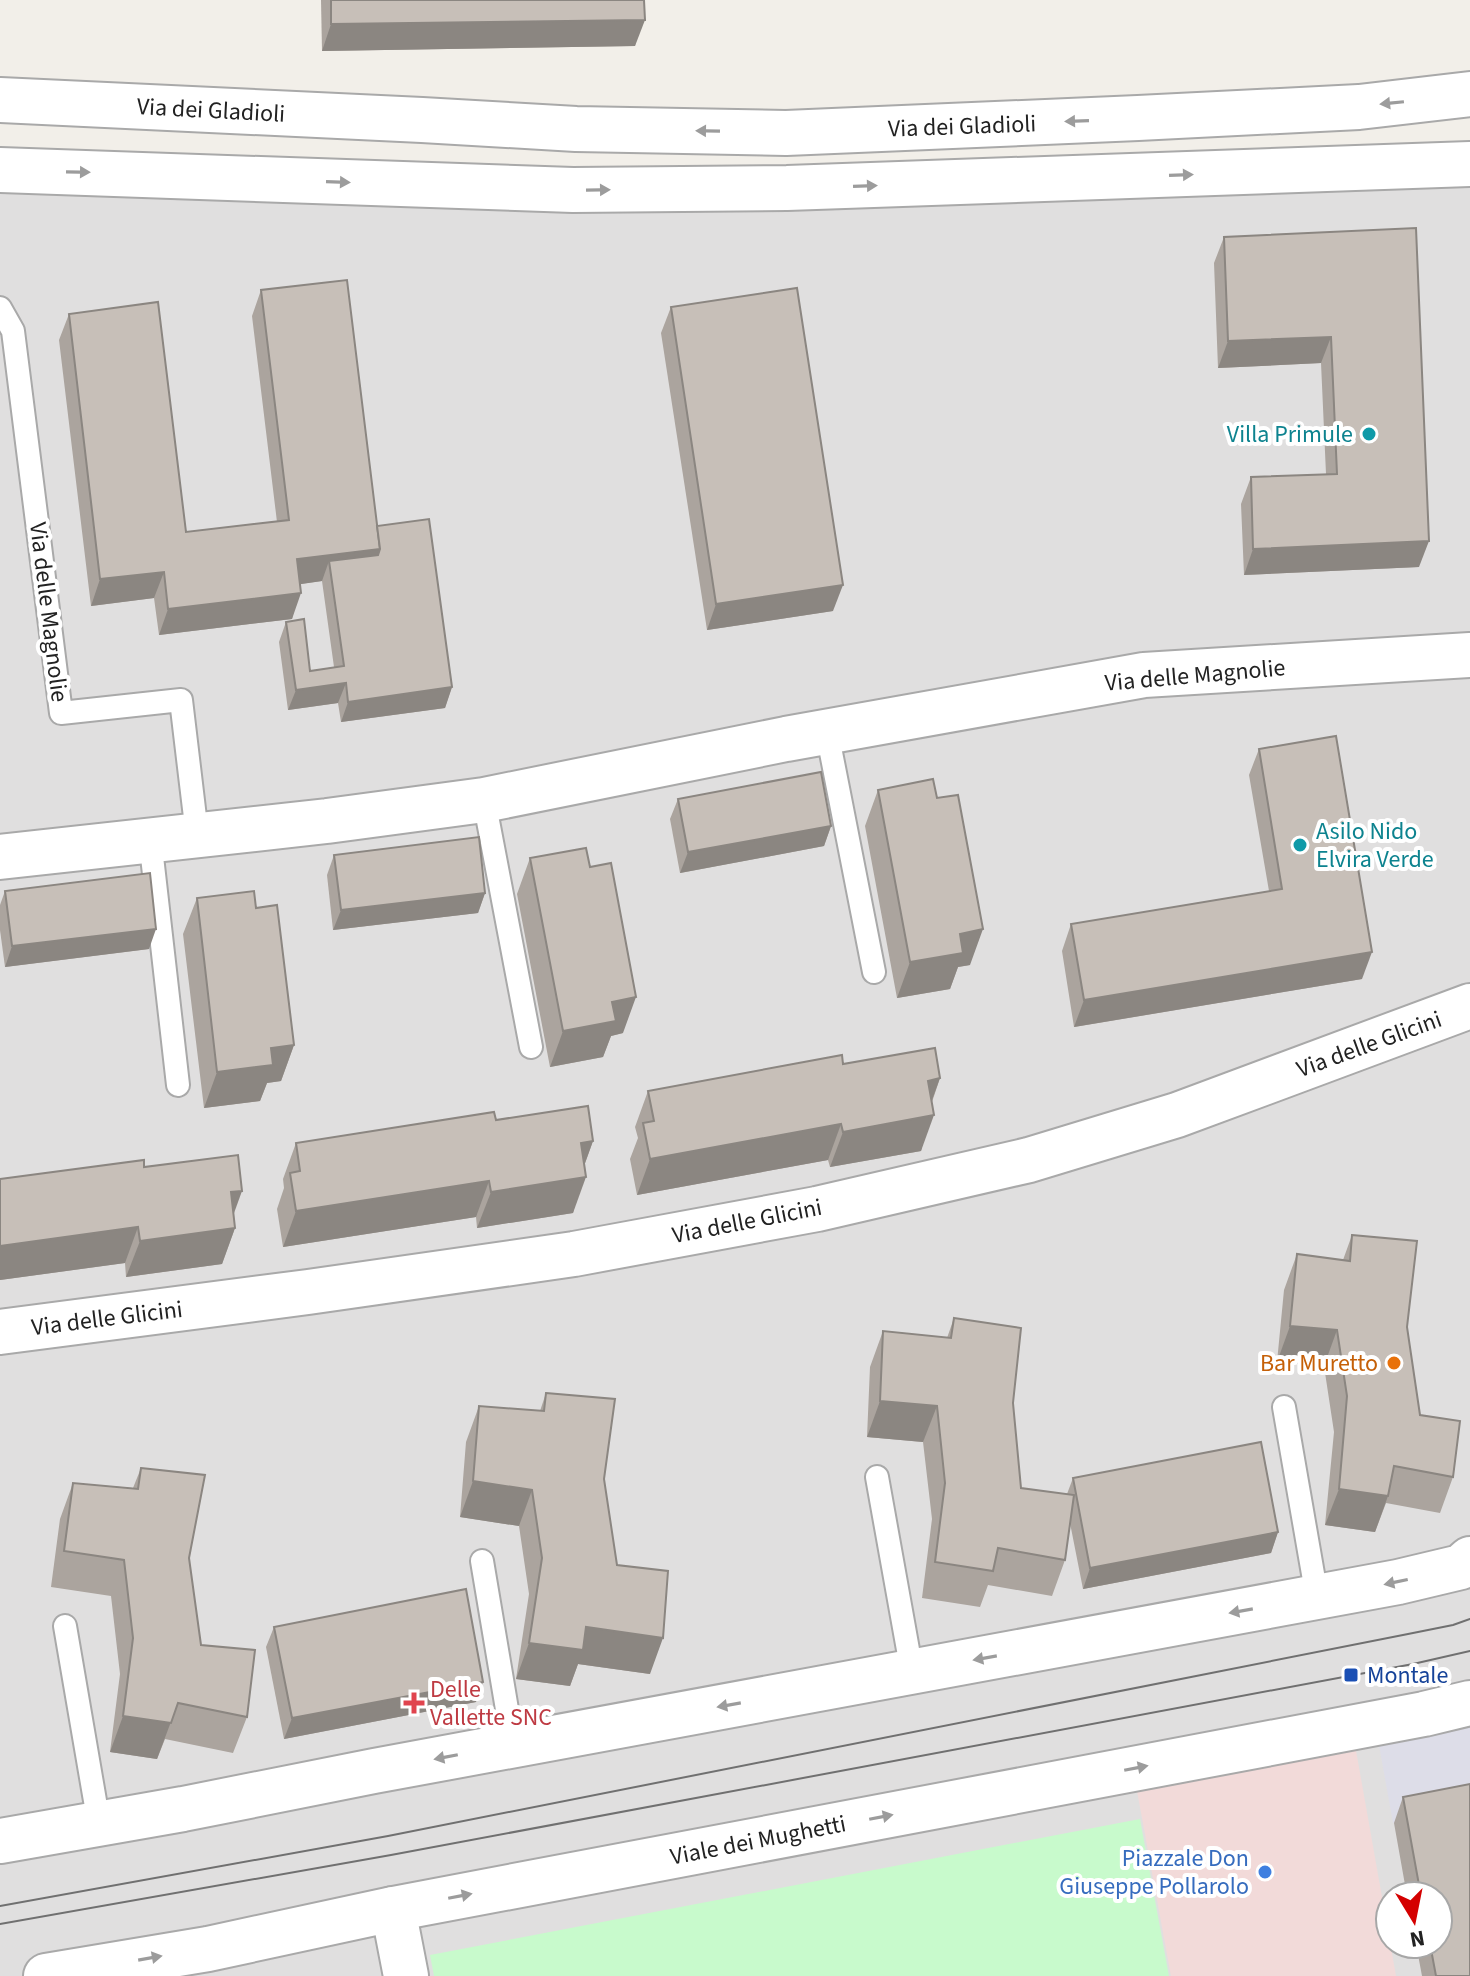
<svg xmlns="http://www.w3.org/2000/svg" width="1470" height="1976" viewBox="0 0 1470 1976" font-family="'Source Sans 3',sans-serif">
<style>
.residential{fill:#e0dfdf;fill-rule:evenodd}
.commercial{fill:#f2dad9}
.park{fill:#c8facc}
.plaza{fill:#dddde8}
.lines{fill:none;stroke-linecap:round;stroke-linejoin:round}
.service-casing{stroke:#a9a9a9;stroke-width:26}
.minor-casing{stroke:#a9a9a9;stroke-width:48}
.tertiary-casing{stroke:#a9a9a9;stroke-width:48}
.service{stroke:#fff;stroke-width:22}
.minor{stroke:#fff;stroke-width:44}
.tertiary{stroke:#fff;stroke-width:44}
.tram{stroke:#707070;stroke-width:2}
.wall{fill:#aba49e}
.shaded-wall{fill:#8b8681}
.building{fill:#c7bfb8;stroke:#8b8681;stroke-width:2}
.oneway{fill:#9c9c9c}
.culture-dot{fill:#0f9aa8;stroke:#fff;stroke-width:3}
.food-dot{fill:#e8710a;stroke:#fff;stroke-width:3}
.transit-dot{fill:#1a4fb4;stroke:#fff;stroke-width:3}
.health-dot{fill:#e0444e;stroke:#fff;stroke-width:3}
.shop-dot{fill:#3f7fe0;stroke:#fff;stroke-width:3}
.labels{text-anchor:middle;stroke-width:8;stroke-linejoin:round;paint-order:stroke}
.street-label{font-size:24px;fill:#222;stroke:#fff}
.culture-label{font-size:24px;fill:#0d838f;stroke:#fff;text-anchor:end}
.food-label{font-size:24px;fill:#c56008;stroke:#fff;text-anchor:end}
.transit-label{font-size:24px;fill:#164399;stroke:#fff;text-anchor:start}
.health-label{font-size:24px;fill:#be3a42;stroke:#fff;text-anchor:start}
.shop-label{font-size:24px;fill:#366cbe;stroke:#fff;text-anchor:end}
</style>
<rect width="100%" height="100%" fill="#f2efe9"/>
<path class="residential" d="M1470 170V1976H0V193L692 200ZM1390 1896H1438V1944H1390Z"/>
<polygon class="commercial" points="1352,1728 1396,1976 1171,1976 1133,1769"/>
<polygon class="park" points="1140,1819 1169,1976 434,1976 430,1955"/>
<polygon class="plaza" points="1470,1703 1470,1809 1393,1823 1375,1723"/>
<g class="lines">
<g class="service-casing">
<g id="service">
<polyline points="0,308 13,331 61,713 181,700 197,834"/>
<polyline points="827,732 874,972"/>
<polyline points="484,800 531,1047"/>
<polyline points="150,839 178,1085"/>
<polyline points="1284,1407 1317,1597"/>
<polyline points="877,1477 912,1672"/>
<polyline points="482,1561 513,1745"/>
<polyline points="65,1626 99,1824"/>
</g>
</g>
<g class="minor-casing">
<g id="minor">
<polyline points="0,100 422,120 576,129 786,133 1138,118 1359,107 1470,94"/>
<polyline points="0,170 573,190 787,188 1470,164"/>
<polyline points="0,857 327,821 484,800 786,739 1144,675 1470,655"/>
<polyline points="0,1332 308,1292 574,1254 817,1209 1029,1160 1177,1115 1470,1006"/>
<polyline points="393,1909 406,1976"/>
</g>
</g>
<g class="tertiary-casing">
<g id="tertiary">
<polyline points="0,1841 183,1809 374,1771 1398,1582 1461,1567 1470,1559"/>
<polyline points="46,1976 208,1949 393,1909 1424,1714 1470,1703"/>
</g>
</g>
<use href="#service" class="service"/>
<use href="#minor" class="minor"/>
<use href="#tertiary" class="tertiary"/>
<g class="tram">
<polyline points="0,1906 388,1836 1408,1634 1453,1625 1470,1619"/>
<polyline points="0,1924 391,1855 1413,1664 1470,1651"/>
</g>
</g>
<g class="wall">
<polygon points="321,0 644,0 635,46 322,51"/>
<polygon points="1416,228 1419,567 1244,575 1241,504 1251,477 1326,474 1321,363 1218,368 1214,263 1224,237"/>
<polygon points="261,290 377,526 452,687 445,708 341,722 338,703 288,710 279,642 286,622 310,671 334,667 322,581 300,584 292,619 159,635 154,598 91,606 59,340 69,314 186,532 277,522 252,316"/>
<polygon points="671,307 833,611 707,630 661,333"/>
<polygon points="1259,749 1362,979 1074,1027 1062,951 1071,924 1269,891 1249,775"/>
<polygon points="878,790 970,965 958,967 950,989 897,998 865,826"/>
<polygon points="678,799 831,826 824,846 680,873 670,819"/>
<polygon points="334,855 485,893 478,913 333,930 327,875"/>
<polygon points="530,858 623,1033 611,1036 603,1057 550,1067 517,894"/>
<polygon points="5,891 149,949 5,967 0,930 0,905"/>
<polygon points="197,898 294,1045 281,1081 267,1083 260,1101 204,1108 183,934"/>
<polygon points="843,1064 940,1078 932,1102 921,1151 830,1167 828,1160 637,1195 630,1159 638,1138 635,1127 648,1091"/>
<polygon points="496,1120 593,1141 584,1166 573,1213 477,1228 476,1217 283,1247 277,1209 284,1188 283,1179 296,1143"/>
<polygon points="144,1167 233,1215 235,1228 222,1264 126,1277 125,1263 0,1280 0,1179"/>
<polygon points="1352,1235 1407,1327 1420,1415 1453,1477 1440,1513 1386,1503 1375,1532 1325,1525 1334,1432 1324,1366 1277,1362 1284,1290 1297,1254 1343,1260"/>
<polygon points="954,1318 1013,1403 1021,1488 1067,1494 1073,1478 1278,1532 1271,1553 1083,1589 1070,1523 1065,1560 1052,1596 988,1585 980,1607 922,1598 932,1519 923,1442 867,1437 870,1367 883,1331 947,1338"/>
<polygon points="546,1393 604,1479 617,1565 650,1674 578,1664 570,1686 516,1679 529,1594 519,1526 460,1517 466,1442 479,1406 540,1411"/>
<polygon points="141,1468 189,1558 201,1645 247,1717 233,1753 165,1739 157,1759 110,1752 120,1674 111,1596 51,1587 60,1519 73,1483 133,1488"/>
<polygon points="274,1627 476,1702 284,1739 266,1647"/>
<polygon points="1403,1797 1470,1976 1422,1976 1416,1944 1438,1944 1438,1896 1407,1896 1394,1823"/>
</g>
<g class="shaded-wall">
<polygon points="645,20 635,46 322,51 331,24"/>
<polygon points="1331,337 1321,363 1218,368 1228,341"/>
<polygon points="1429,541 1419,567 1244,575 1253,549"/>
<polygon points="380,549 370,576 329,561 322,581 288,586 297,559"/>
<polygon points="164,572 154,598 91,606 100,579"/>
<polygon points="843,585 833,611 707,630 716,604"/>
<polygon points="301,593 292,619 159,635 168,609"/>
<polygon points="346,683 338,703 288,710 296,690"/>
<polygon points="452,687 445,708 341,722 348,702"/>
<polygon points="831,826 824,846 680,873 688,852"/>
<polygon points="485,893 478,913 333,930 341,910"/>
<polygon points="156,929 149,949 5,967 12,946"/>
<polygon points="983,929 970,965 958,967 950,989 897,998 910,962 960,934"/>
<polygon points="1372,952 1362,979 1074,1027 1084,1000"/>
<polygon points="636,997 623,1033 611,1036 603,1057 550,1067 563,1031 612,1002"/>
<polygon points="294,1045 281,1081 267,1083 260,1101 204,1108 217,1072 271,1048"/>
<polygon points="940,1078 927,1114 928,1081"/>
<polygon points="934,1115 921,1151 830,1167 843,1132"/>
<polygon points="841,1124 828,1160 637,1195 650,1159"/>
<polygon points="593,1141 580,1177 581,1143"/>
<polygon points="586,1177 573,1213 477,1228 491,1192"/>
<polygon points="489,1181 476,1217 283,1247 296,1211"/>
<polygon points="242,1191 229,1227 231,1192"/>
<polygon points="138,1227 125,1263 0,1280 0,1246"/>
<polygon points="235,1228 222,1264 126,1277 140,1241"/>
<polygon points="1290,1326 1337,1330 1324,1366 1277,1362"/>
<polygon points="880,1401 937,1406 923,1442 867,1437"/>
<polygon points="473,1481 532,1490 519,1526 460,1517"/>
<polygon points="1339,1489 1388,1496 1375,1532 1325,1525"/>
<polygon points="1278,1532 1271,1553 1083,1589 1090,1568"/>
<polygon points="586,1627 663,1638 650,1674 578,1664 570,1686 516,1679 529,1643"/>
<polygon points="483,1682 476,1702 284,1739 292,1718"/>
<polygon points="178,1703 157,1759 110,1752 123,1716"/>
</g>
<g class="building">
<polygon points="331,0 644,0 645,20 331,24"/>
<polygon points="1416,228 1429,541 1253,549 1251,477 1337,474 1331,337 1228,341 1224,237"/>
<polygon points="347,280 380,549 297,559 301,593 168,609 164,572 100,579 69,314 158,302 186,532 289,520 261,290"/>
<polygon points="797,288 843,585 716,604 671,307"/>
<polygon points="429,519 452,687 348,702 346,683 296,690 286,622 304,619 310,671 344,666 329,561 378,555 380,549 377,526"/>
<polygon points="1336,736 1372,952 1084,1000 1071,924 1282,889 1259,749"/>
<polygon points="821,772 831,826 688,852 678,799"/>
<polygon points="933,779 937,798 958,795 983,929 960,934 963,953 910,962 878,790"/>
<polygon points="479,837 485,893 341,910 334,855"/>
<polygon points="586,848 590,867 611,863 636,997 612,1002 616,1021 563,1031 530,858"/>
<polygon points="150,873 156,929 12,946 5,891"/>
<polygon points="254,891 256,908 277,905 294,1045 271,1048 273,1065 217,1072 197,898"/>
<polygon points="935,1048 940,1078 928,1081 934,1115 843,1132 841,1124 650,1159 643,1123 654,1121 648,1091 842,1055 843,1064"/>
<polygon points="588,1106 593,1141 581,1143 586,1177 491,1192 489,1181 296,1211 290,1173 300,1171 296,1143 494,1112 496,1120"/>
<polygon points="238,1155 242,1191 231,1192 235,1228 140,1241 138,1227 0,1246 0,1179 144,1160 144,1167"/>
<polygon points="1352,1235 1417,1241 1407,1327 1420,1415 1460,1421 1453,1477 1394,1466 1388,1496 1339,1489 1347,1396 1337,1330 1290,1326 1297,1254 1350,1261"/>
<polygon points="954,1318 1021,1328 1013,1403 1021,1488 1074,1495 1065,1560 998,1548 993,1571 935,1562 945,1483 937,1406 880,1401 883,1331 951,1338"/>
<polygon points="546,1393 615,1399 604,1479 617,1565 668,1571 663,1638 586,1627 583,1650 529,1643 542,1558 532,1490 473,1481 479,1406 544,1411"/>
<polygon points="1261,1442 1278,1532 1090,1568 1073,1478"/>
<polygon points="141,1468 205,1475 189,1558 201,1645 255,1650 247,1717 178,1703 171,1723 123,1716 133,1638 124,1560 64,1551 73,1483 138,1489"/>
<polygon points="466,1589 483,1682 292,1718 274,1627"/>
<polygon points="1470,1784 1470,1976 1436,1976 1430,1944 1438,1944 1438,1896 1421,1896 1403,1797"/>
</g>
<defs><path id="oneway-solid" d="M-6-.8H1V-3.2L6.5 0L1 3.2V.8H-6Z" transform="scale(2)"/></defs>
<g class="oneway">
<use href="#oneway-solid" transform="translate(1392 103) rotate(174)"/>
<use href="#oneway-solid" transform="translate(1077 121) rotate(178)"/>
<use href="#oneway-solid" transform="translate(708 131) rotate(-179)"/>
<use href="#oneway-solid" transform="translate(78 172) rotate(1)"/>
<use href="#oneway-solid" transform="translate(1181 175) rotate(-2)"/>
<use href="#oneway-solid" transform="translate(338 182) rotate(2)"/>
<use href="#oneway-solid" transform="translate(865 186) rotate(-2)"/>
<use href="#oneway-solid" transform="translate(598 190) rotate(-1)"/>
<use href="#oneway-solid" transform="translate(1396 1582) rotate(168)"/>
<use href="#oneway-solid" transform="translate(1241 1611) rotate(170)"/>
<use href="#oneway-solid" transform="translate(985 1658) rotate(170)"/>
<use href="#oneway-solid" transform="translate(729 1705) rotate(170)"/>
<use href="#oneway-solid" transform="translate(446 1757) rotate(169)"/>
<use href="#oneway-solid" transform="translate(1136 1768) rotate(-11)"/>
<use href="#oneway-solid" transform="translate(881 1817) rotate(-11)"/>
<use href="#oneway-solid" transform="translate(460 1896) rotate(-11)"/>
<use href="#oneway-solid" transform="translate(150 1958) rotate(-10)"/>
</g>
<g class="culture-dot">
<circle cx="1369" cy="434" r="8"/>
<circle cx="1300" cy="845" r="8"/>
</g>
<circle class="food-dot" cx="1394" cy="1363" r="8"/>
<rect class="transit-dot" x="1343" y="1667" width="16" height="16" rx="4"/>
<path class="health-dot" d="M410 1691h8v8h8v8h-8v8h-8v-8h-8v-8h8z"/>
<circle class="shop-dot" cx="1265" cy="1872" r="8"/>
<g class="labels">
<g class="street-label">
<text transform="translate(211 110) rotate(3)" y="8">Via dei Gladioli</text>
<text transform="translate(962 126) rotate(-2)" y="8">Via dei Gladioli</text>
<text transform="translate(49 612) rotate(83)" y="8">Via delle Magnolie</text>
<text transform="translate(1195 675) rotate(-5)" y="8">Via delle Magnolie</text>
<text transform="translate(1369 1044) rotate(-20)" y="8">Via delle Glicini</text>
<text transform="translate(747 1221) rotate(-11)" y="8">Via delle Glicini</text>
<text transform="translate(107 1318) rotate(-7)" y="8">Via delle Glicini</text>
<text transform="translate(758 1840) rotate(-11)" y="8">Viale dei Mughetti</text>
</g>
<g class="culture-label">
<text x="1353" y="442">Villa Primule</text>
<text x="1316" y="839" text-anchor="start">Asilo Nido<tspan x="1316" dy="28">Elvira Verde</tspan></text>
</g>
<g class="food-label">
<text x="1378" y="1371">Bar Muretto</text>
</g>
<g class="transit-label">
<text x="1367" y="1683">Montale</text>
</g>
<g class="health-label">
<text x="430" y="1697">Delle<tspan x="430" dy="28">Vallette SNC</tspan></text>
</g>
<g class="shop-label">
<text x="1249" y="1866">Piazzale Don<tspan x="1249" dy="28">Giuseppe Pollarolo</tspan></text>
</g>
</g>
<g transform="translate(1414 1920) rotate(170)"><circle r="38" fill="#ffffff" stroke="#a7a7a7" stroke-width="2"/>
<path d="M0-6L14 30L0 20L-14 30Z" fill="#d40000"/>
<text y="-12" font-size="22" font-weight="bold" text-anchor="middle" fill="#222222">N</text>
</g>
</svg>
